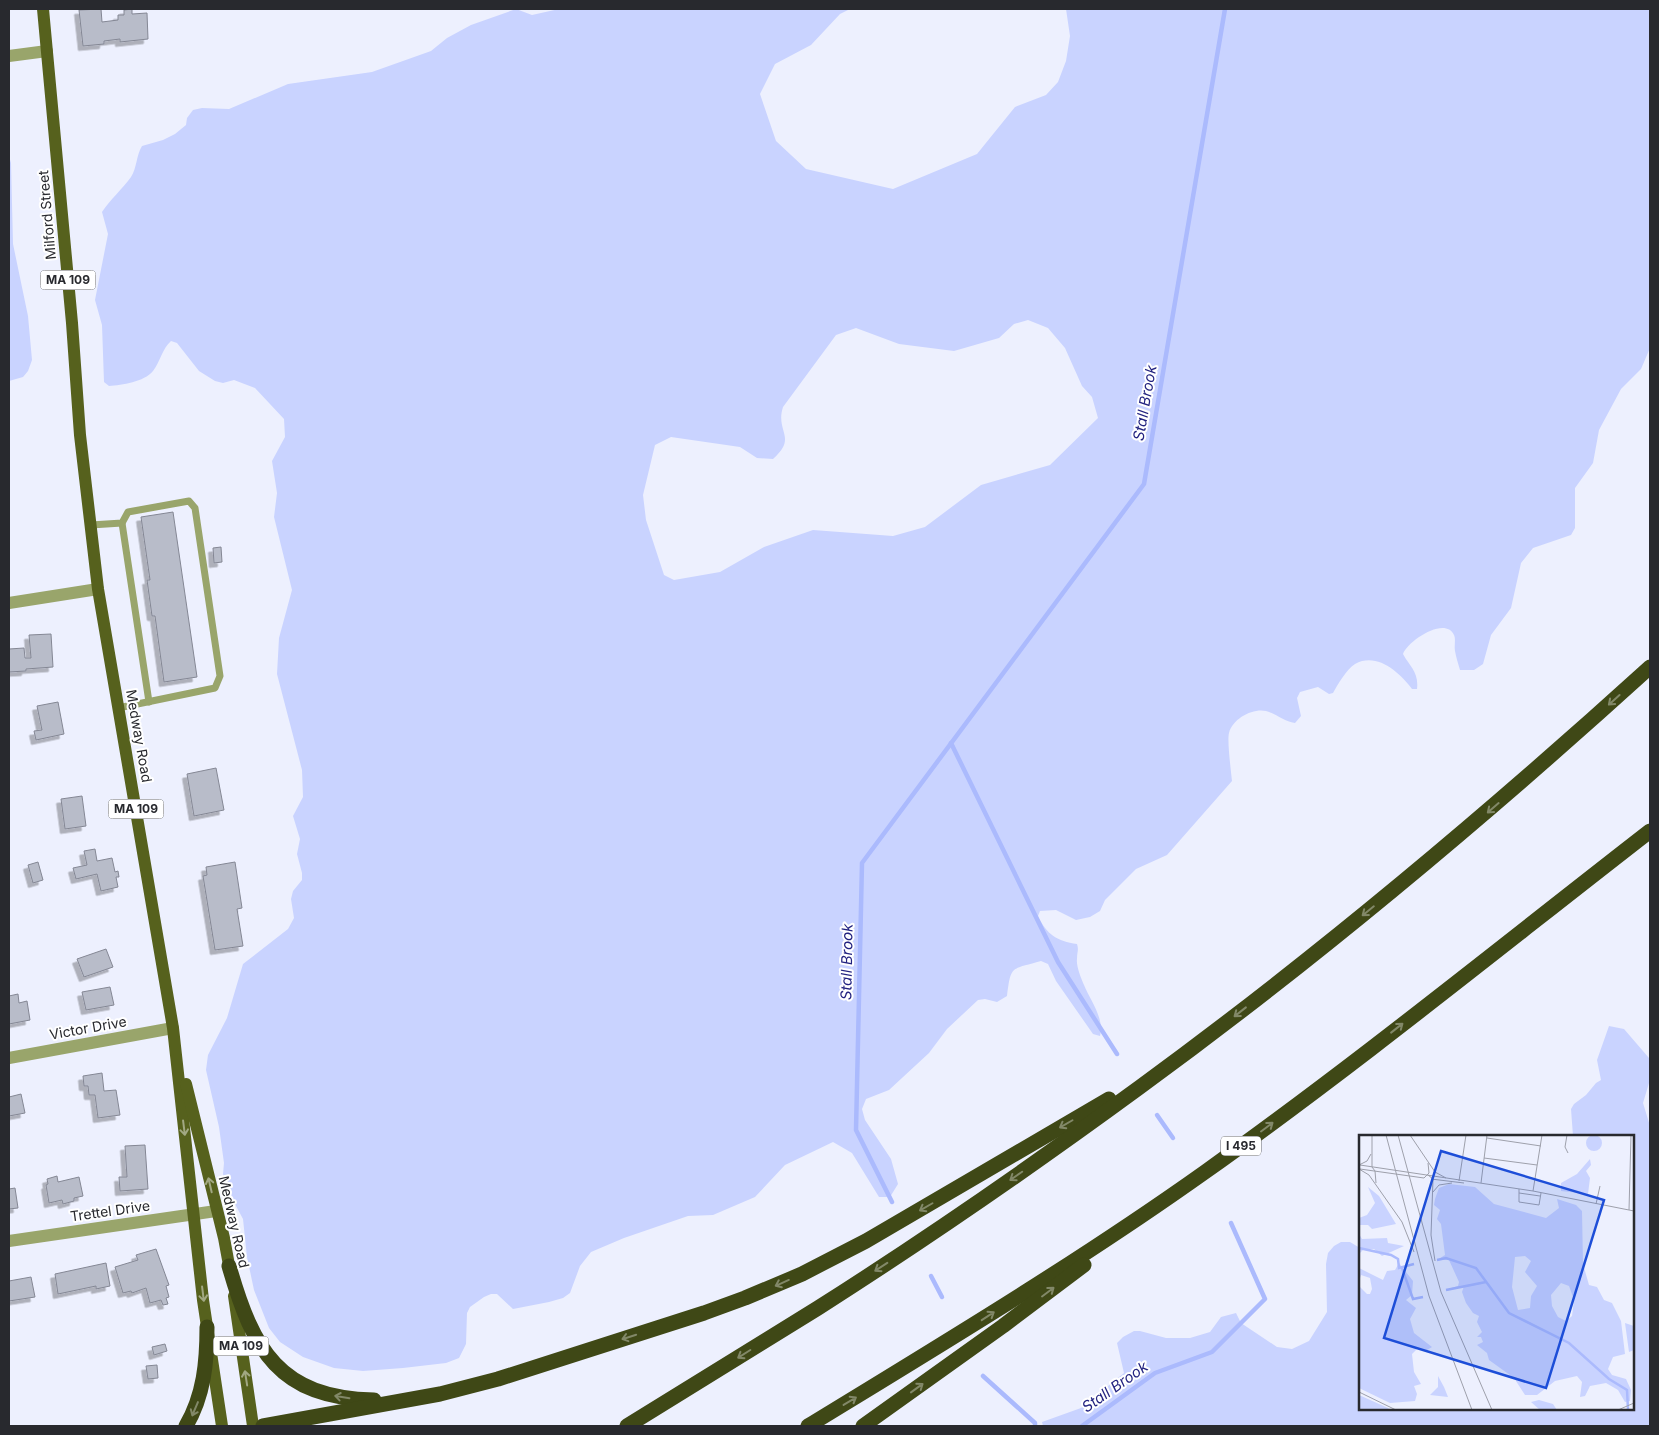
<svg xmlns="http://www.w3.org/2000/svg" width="1659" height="1435" viewBox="0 0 1659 1435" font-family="Inter,sans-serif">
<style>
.green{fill:#c9d3ff;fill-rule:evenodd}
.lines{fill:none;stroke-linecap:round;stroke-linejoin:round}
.stream{stroke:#abbafd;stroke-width:4.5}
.building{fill:#b8bcc9;stroke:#848794;filter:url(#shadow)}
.lane{stroke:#99a56b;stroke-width:7}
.street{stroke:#99a56b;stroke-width:12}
.primary{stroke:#56611d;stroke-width:12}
.highway{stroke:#3f4816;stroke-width:15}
.oneway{stroke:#828868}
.oneway2{stroke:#a2a883}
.labels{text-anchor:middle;stroke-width:4;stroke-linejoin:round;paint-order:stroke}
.shield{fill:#fff;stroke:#68696d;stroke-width:1}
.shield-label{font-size:12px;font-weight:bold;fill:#28292e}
.street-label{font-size:14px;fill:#28292e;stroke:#fff}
.water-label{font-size:15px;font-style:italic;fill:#232380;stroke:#fff}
.inset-river{fill:none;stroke:#abbafd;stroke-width:2.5}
.inset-road{fill:none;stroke:#9ea0ab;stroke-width:1}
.view{fill:#1d4ed8;fill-opacity:0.15;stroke:#1d4ed8;stroke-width:2.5}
.inset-edge{fill:none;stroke:#28292e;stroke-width:2.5}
</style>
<defs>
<filter id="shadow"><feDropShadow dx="-4.5" dy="4.5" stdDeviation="0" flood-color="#0004"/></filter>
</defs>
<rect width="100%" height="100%" fill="#edf0fe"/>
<g class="green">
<path d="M516 9 532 15 559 9H850L840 14 811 45 775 64 760 94 776 141 806 169 893 189 977 154 1015 107 1046 95 1058 82 1066 61 1070 36 1066 9H1650V348L1641 369 1621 389 1599 430 1593 463 1575 488V528L1571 535 1533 548 1521 563 1511 608 1491 635 1483 664 1474 670H1460C1458 663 1456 657 1455 651 1454 646 1456 639 1454 635 1445 616 1408 641 1403 654 1410 667 1419 672 1417 689H1412C1399 672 1377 652 1355 664 1346 670 1338 684 1333 693L1329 694 1318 687 1300 692 1297 698 1301 716 1295 723C1284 722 1277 714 1266 711 1253 708 1233 718 1229 733 1227 741 1231 771 1232 781L1167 855 1136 869 1105 900 1100 911 1090 917 1076 920 1056 910 1040 911 1038 916C1047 935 1057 941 1077 944 1079 950 1077 952 1077 959 1076 966 1081 978 1084 985 1090 1000 1105 1019 1100 1036L1093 1034 1056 981 1048 964 1041 961C1011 970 1011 964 1007 996L997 1002 985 999 978 1000 947 1029 929 1053 889 1090 866 1099 862 1109 865 1120 891 1159 898 1184 890 1197H879L852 1153 833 1142 785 1165 755 1197 713 1215 688 1216 624 1238 591 1252 580 1266 570 1293 563 1298 549 1302 513 1309 497 1294H491L484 1297 470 1307 467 1313 466 1344 459 1358 446 1363 403 1368 363 1371 334 1368 303 1357 280 1342 269 1328 254 1290 247 1257 243 1219 227 1189 223 1174 224 1163 219 1127 206 1070 208 1055 227 1018 243 964 288 929 294 918 291 899 293 891 302 880V873L297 854 300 839 293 816 303 797 302 770 277 674 279 638 292 590 274 517 277 493 272 461 285 437 284 419 255 388 234 380 223 383 215 381 199 371 177 343 171 341C162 349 160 362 153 371 144 382 122 385 109 386L104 382 102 325 95 300 108 234 102 212C110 200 123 188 131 177 137 168 136 156 142 146L163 140 175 134 186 125 187 118 193 110 202 108 229 109 288 84 372 72 431 51 447 38 471 25ZM1028 320 1048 328 1065 348 1082 386 1092 397 1098 418 1050 465 981 485 925 527 893 536 813 530 764 547 720 572 674 580 664 575 646 520 643 495 655 445 671 437 740 447 757 458 773 459C798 437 775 432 783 407L836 335 856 328 899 344 954 351 999 338 1014 324Z"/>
<polygon points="9,156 11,163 13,244 28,316 32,360 28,371 23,377 9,381"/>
<polygon points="1609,1026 1624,1029 1649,1058 1649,1083 1643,1103 1650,1126 1650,1426 1043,1426 1042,1422 1081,1408 1124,1373 1117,1343 1123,1337 1134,1331 1140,1331 1166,1338 1190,1338 1210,1332 1221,1317 1236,1313 1241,1323 1277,1347 1292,1349 1309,1341 1327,1312 1326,1264 1328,1253 1334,1246 1341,1242 1350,1242 1360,1248 1360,1409 1633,1409 1633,1136 1573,1136 1571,1109 1574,1104 1586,1095 1596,1083 1601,1080 1597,1060"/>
</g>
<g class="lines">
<g class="stream">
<polyline points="951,743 1058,962 1117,1054"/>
<polyline points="1157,1115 1173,1138"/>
<polyline points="892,1202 856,1130 862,863 1144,484 1225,9"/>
<polyline points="931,1276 942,1297"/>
<polyline points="983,1376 1035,1423 1035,1426"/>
<polyline points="1082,1426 1155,1373 1212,1352 1265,1299 1231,1223"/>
</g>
</g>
<g class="building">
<polygon points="101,9 102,22 118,20 118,15 124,15 124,10 132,9 132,14 147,13 148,39 120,42 120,39 104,41 104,44 83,46 79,10"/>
<polygon points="173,512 197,677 164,682 155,616 152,616 147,580 150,580 141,517"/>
<polygon points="221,547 222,562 214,563 213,548"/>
<polygon points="51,634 53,667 26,669 26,671 9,672 9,649 24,648 25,658 31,658 29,635"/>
<polygon points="58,702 64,734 36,740 34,731 42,730 37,706"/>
<polygon points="216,768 224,810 194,816 187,774"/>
<polygon points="82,796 86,826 65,829 61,799"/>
<polygon points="95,849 97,861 112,858 115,872 118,871 119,877 116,877 118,887 101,891 97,874 76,879 73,868 87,865 84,851"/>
<polygon points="38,862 43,880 33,883 28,865"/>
<polygon points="235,862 242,908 237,909 243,946 215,950 203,876 207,875 206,867"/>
<polygon points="106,949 113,967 84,977 77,959"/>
<polygon points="110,987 114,1005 86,1010 82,992"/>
<polygon points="18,994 19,1003 27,1001 30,1020 9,1024 9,996"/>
<polygon points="102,1073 104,1091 116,1090 120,1115 98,1118 95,1095 89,1095 88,1086 84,1086 83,1076"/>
<polygon points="21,1094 25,1113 9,1116 9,1097"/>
<polygon points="145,1145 148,1189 120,1191 119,1177 127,1177 125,1146"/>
<polygon points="57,1176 58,1182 79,1177 83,1196 74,1198 74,1201 63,1204 62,1200 49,1203 46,1185 48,1184 47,1179"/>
<polygon points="15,1188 18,1208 9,1209 9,1189"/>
<polygon points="156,1249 169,1285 166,1286 169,1297 166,1298 168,1304 163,1305 161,1300 150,1303 146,1288 132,1293 131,1291 123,1293 115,1267 138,1260 136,1255"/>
<polygon points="106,1263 110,1286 96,1289 96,1286 58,1294 55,1274"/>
<polygon points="31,1277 35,1297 9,1301 9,1281"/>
<polygon points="165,1344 167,1351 154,1355 152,1347"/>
<polygon points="157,1365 158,1378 148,1379 146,1366"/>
</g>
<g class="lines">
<g class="lane">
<polyline points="122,523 149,702"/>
<polyline points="91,525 122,523 128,512 189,501 195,508 220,676 215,688 118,708"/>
</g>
<g class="street">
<polyline points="9,56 47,51"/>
<polyline points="9,603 98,589"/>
<polyline points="9,1058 173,1028"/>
<polyline points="9,1241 216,1211"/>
</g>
<g class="primary">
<polyline points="43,9 72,323 80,435 98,589 173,1028 203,1300 222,1426"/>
<polyline points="186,1084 224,1238 231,1276"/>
<polyline points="234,1296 253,1426"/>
</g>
<g class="highway">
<path d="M229 1266C253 1350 279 1398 374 1400"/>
<path d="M186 1426C204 1395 207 1362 207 1327"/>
<polyline points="263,1426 440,1394 498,1379 704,1313 745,1298 802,1274 866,1241 1109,1099"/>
<path d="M627 1426C690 1387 754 1348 818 1308 928 1238 1035 1164 1140 1087 1318 957 1487 815 1650 667"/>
<path d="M808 1426C942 1344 1077 1263 1205 1172 1358 1063 1503 945 1650 831"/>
<polyline points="863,1426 1003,1326 1084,1265"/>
</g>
</g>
<defs><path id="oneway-shaft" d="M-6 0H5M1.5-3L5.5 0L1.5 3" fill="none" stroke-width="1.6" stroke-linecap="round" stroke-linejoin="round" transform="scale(1.25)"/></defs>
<g class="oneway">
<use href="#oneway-shaft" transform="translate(1614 700) rotate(138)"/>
<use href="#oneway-shaft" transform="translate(1493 808) rotate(139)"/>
<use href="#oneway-shaft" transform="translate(1368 911) rotate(141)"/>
<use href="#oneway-shaft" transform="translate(1240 1012) rotate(142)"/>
<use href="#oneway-shaft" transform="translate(1397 1028) rotate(-38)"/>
<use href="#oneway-shaft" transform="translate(1066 1124) rotate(150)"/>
<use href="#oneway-shaft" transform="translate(1267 1127) rotate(-37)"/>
<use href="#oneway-shaft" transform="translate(1016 1176) rotate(145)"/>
<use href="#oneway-shaft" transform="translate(926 1207) rotate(150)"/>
<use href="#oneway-shaft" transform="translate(881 1267) rotate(147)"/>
<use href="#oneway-shaft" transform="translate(782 1283) rotate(156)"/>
<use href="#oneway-shaft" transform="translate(1048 1292) rotate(-37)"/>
<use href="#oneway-shaft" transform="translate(988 1316) rotate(-33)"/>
<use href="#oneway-shaft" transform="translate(629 1337) rotate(162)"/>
<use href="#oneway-shaft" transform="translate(744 1354) rotate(148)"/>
<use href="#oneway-shaft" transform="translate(917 1388) rotate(-36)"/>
<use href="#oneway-shaft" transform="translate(342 1397) rotate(-171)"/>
<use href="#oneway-shaft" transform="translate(850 1401) rotate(-31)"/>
<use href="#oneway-shaft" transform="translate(195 1409) rotate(113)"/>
</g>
<g class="oneway2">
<use href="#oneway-shaft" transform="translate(184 1128) rotate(83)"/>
<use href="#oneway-shaft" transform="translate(210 1185) rotate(-103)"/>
<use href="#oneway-shaft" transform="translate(203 1294) rotate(83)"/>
<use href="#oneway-shaft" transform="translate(246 1378) rotate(-99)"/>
</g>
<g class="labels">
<g class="shield">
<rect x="40.5" y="270.5" width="55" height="19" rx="4"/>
<rect x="108.5" y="799.5" width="55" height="19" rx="4"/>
<rect x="1221" y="1136.5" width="40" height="19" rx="4"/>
<rect x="213.5" y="1336.5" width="55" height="19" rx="4"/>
</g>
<g class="shield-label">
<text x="68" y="284">MA 109</text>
<text x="136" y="813">MA 109</text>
<text x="1241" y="1150">I 495</text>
<text x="241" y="1350">MA 109</text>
</g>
<g class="street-label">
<text transform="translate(47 215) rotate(-95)" y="5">Milford Street</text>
<text transform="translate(139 736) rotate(80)" y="5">Medway Road</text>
<text transform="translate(88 1028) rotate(-10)" y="5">Victor Drive</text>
<text transform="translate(110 1211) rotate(-8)" y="5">Trettel Drive</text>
<text transform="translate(234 1222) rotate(77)" y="5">Medway Road</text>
</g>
<g class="water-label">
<text transform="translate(1145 403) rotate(-80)" y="5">Stall Brook</text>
<text transform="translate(847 962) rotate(-89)" y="5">Stall Brook</text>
<text transform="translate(1115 1387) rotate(-35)" y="5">Stall Brook</text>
</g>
</g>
<g transform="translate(1359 1135)">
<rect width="275" height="275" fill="#edf0fe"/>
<path d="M227 8a8 8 0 1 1 16 0a8 8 0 1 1-16 0ZM231 24 232 30 227 36 231 43 229 59 202 56V48L218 39ZM90 49 116 52 135 69 187 83 200 73 198 64 217 70 223 76 224 129 230 150 238 152 245 165 253 168 262 186 266 219 254 222 249 234 253 240 267 244 272 255 271 266 266 267 259 255 247 248 231 251 226 261 221 262 223 247 218 241 196 246 178 260H166L155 243 130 225 128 218 118 210 124 207 122 202H118L123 197 118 187 120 181 114 178 107 168 103 157 105 151 89 154 99 151 100 147 90 125H78L86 120 82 89 78 84 81 75 75 70 76 64 80 53ZM166 121 172 126 166 137 178 151 172 161 171 173 159 175 153 152 156 122ZM202 148 210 151 215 165 213 181 207 186 199 182 193 171 192 160ZM9 52 20 61 37 89 13 94 9 90H0V83L8 80 16 68ZM0 99 3 104 28 103 29 108 45 111 23 121 15 114 4 115 0 119ZM40 128 54 146 53 160 47 165 57 173 51 184 55 198 73 212 68 215 59 213 53 219 55 237 62 249 55 251 58 259 56 266 31 268 0 253V151L8 159H11L13 154 11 143 2 140 0 146V133L24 145 28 136 36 135ZM266 188 275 191V215L270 217ZM79 241 85 252 89 262 71 260 79 252ZM0 260 29 273 31 275H0ZM180 265 194 269 198 275H181L172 267Z" fill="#c9d3ff" fill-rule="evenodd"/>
<path class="inset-river" d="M0 113 32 120 39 124 40 133 55 129M78 125 87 123 117 133 150 178 210 208 250 244 268 255 269 275M43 133 54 164 64 162M87 155 127 147"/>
<path class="inset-road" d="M13 0V32L16 36 17 48M27 0 70 161 113 275M39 0 82 157 133 275M51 0 76 37 87 43M208 0 206 12 209 18M128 3 182 11M125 23 178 30M0 30 8 26 12 19M1 30 174 56 275 76M0 34 10 40 43 87 55 117M1 34 65 43M69 40 74 44 72 100 76 126M65 43 70 38 69 28M72 44 105 48M100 46 107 0M122 48 128 0M160 54V67L180 70 182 58M174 56 183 0M74 57 80 50 93 48M160 58 181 61M237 69 241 51M270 75 272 0M0 257 37 275M259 275 275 268"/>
<path class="view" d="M82 16 245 65 187 253 25 203Z"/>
<rect width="275" height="275" class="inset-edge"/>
</g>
<rect width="1659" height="1435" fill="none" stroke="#28292e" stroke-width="20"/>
</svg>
